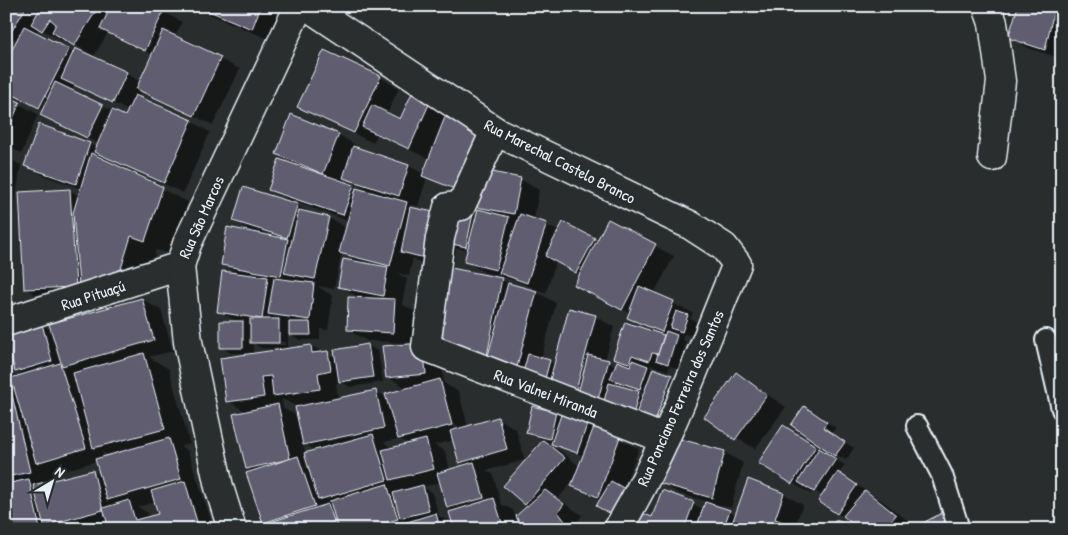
<svg xmlns="http://www.w3.org/2000/svg" width="1068" height="535" viewBox="0 0 1068 535" font-family="'Patrick Hand',sans-serif">
<style>
.shadow{fill:#0007;fill-rule:evenodd}
.building{fill:#605d6f;stroke:#e8f1f8}
.lines{fill:none;stroke-linecap:round;stroke-linejoin:round}
.service-casing{stroke:#e8f1f8;stroke-width:24}
.minor-casing{stroke:#e8f1f8;stroke-width:31}
.secondary-casing{stroke:#e8f1f8;stroke-width:31}
.service{stroke:#2a2d2e;stroke-width:20}
.minor{stroke:#2a2d2e;stroke-width:28}
.secondary{stroke:#2a2d2e;stroke-width:28}
.labels{text-anchor:middle;stroke-width:4.5;stroke-linejoin:round;paint-order:stroke}
.street-label{font-size:16px;fill:#e8f1f8;stroke:#2a2d2e}
</style>
<rect width="100%" height="100%" fill="#2a2d2e"/>
<filter id="ink" filterUnits="userSpaceOnUse"><feTurbulence type="fractalNoise" baseFrequency=".02" numOctaves="2"/><feDisplacementMap in="SourceGraphic" scale="10" xChannelSelector="R" yChannelSelector="G"/><feConvolveMatrix kernelMatrix="1 2 1 2 8 2 1 2 1" color-interpolation-filters="sRGB"/></filter>
<g filter="url(#ink)">
<g class="shadow">
<path d="M6 6H19L36 17 42 6H103L110 10 153 6 182 22 175 37 240 69 213 125 142 91 138 98 191 121 210 132 183 193 107 158 106 162 188 202 170 254 156 250 146 287 45 300 26 289 69 190 79 196 82 189 44 176 26 165 90 144 97 148 99 144 60 125 41 114 43 110 6 91V43L14 48 18 41 6 34ZM39 28 62 41 64 38 94 56 108 33 153 55 141 82 126 73 74 53 35 33ZM75 85 129 111 126 118 72 91Z"/>
<polygon points="190,6 293,6 278,43"/>
<polygon points="1020,6 1062,7 1062,59 1028,48 1009,37"/>
<path d="M380 77 399 88 387 114 401 120 413 95 449 113 446 118 491 173 520 179 539 190 534 220 559 231 564 223 598 242 655 246 674 256 654 294 693 313 690 318 697 322 692 336 684 334 682 339 686 342 678 369 670 366 668 371 651 365 650 368 681 382 662 434 452 355 447 268 421 263 413 258 409 276 397 273 407 279 402 304 414 311 412 343 367 341 348 330 360 298 339 286 360 263 342 253 334 289 317 286 333 296 328 330 320 329V340H300L288 333V349L311 346 336 358 368 346 378 351 383 382 350 387 342 382 336 383 338 399 376 391 388 398 408 389 387 377 384 348 441 355 444 383 459 392 468 427 497 418 516 429 525 460 486 471 493 474 501 504 513 510 519 529H267L268 524 264 522 254 472 247 468 246 412 228 401 251 353H231L221 347 237 322 218 311 239 274 222 264 257 234 234 221 296 205 312 214 329 218 347 228 349 221 289 200 270 189 299 166 278 154 339 135 357 146 356 148 409 166 424 174 430 159 377 135 373 143 298 106ZM345 177 363 188 384 195 383 197 363 192 343 183ZM427 177 474 198 472 205 479 209 477 218 472 215H442L418 210 409 205 418 206ZM456 248 468 250 465 261 484 272 516 281 546 293 556 261 581 275 595 295 630 313 628 317 658 332V334L614 357 626 364 616 366 605 361 614 327 595 316 555 364 541 359 556 303 537 292 513 286 502 280 452 270ZM260 342H285V345L260 344ZM253 343 261 348 286 350 253 354ZM615 380 645 392 644 396 613 386ZM282 399 296 406 299 417 283 408ZM447 421 463 429H458L446 423ZM399 439 409 444 392 449 384 442ZM454 440 460 462 467 465 450 470 445 451 434 445ZM303 443 317 451 305 454ZM477 477H479L487 504 485 505ZM441 482 448 508 454 511 455 525 439 516 432 492 423 487Z"/>
<polygon points="6,97 38,114 22,153 6,147"/>
<polygon points="6,157 21,165 12,222 6,221"/>
<polygon points="6,224 10,226 6,256"/>
<path d="M142 299 161 310 173 351 149 357 169 369 190 444 180 446 188 451 214 529H200L190 495H188L198 529 109 524 104 526 110 529H6V370L19 377 24 375 17 371 42 325 53 331ZM102 452 109 456 104 458ZM97 461 102 476 93 471 54 481 52 470 56 473ZM155 502 159 515 149 518 148 513 138 507Z"/>
<polygon points="736,374 786,407 755,449 705,417"/>
<polygon points="556,413 588,423 639,449 623,489 601,500 573,486 575,478 558,499 582,515 577,523 581,529 523,529 529,506 526,504 543,441 562,452 580,467 584,456 527,433"/>
<polygon points="814,413 836,428 831,433 854,448 846,460 836,455"/>
<polygon points="802,438 845,465 839,474 884,502 914,526 912,529 861,529 820,501 823,496 813,490 811,494 792,483"/>
<polygon points="724,452 743,463 731,508 680,494 661,483"/>
<polygon points="749,481 784,494 803,505 794,528 796,529 637,529 653,518 663,492 704,509 729,511 736,515"/>
</g>
<g class="building">
<polygon points="6,6 20,6 25,9 8,37"/>
<polygon points="42,6 99,6 74,46 52,32 56,24 50,19 42,31 31,24"/>
<polygon points="111,6 156,6 164,10 145,51 100,29"/>
<polygon points="197,6 261,6 252,29"/>
<polygon points="1018,6 1055,6 1045,50 1008,38"/>
<polygon points="24,26 69,49 39,108 6,91 6,61"/>
<polygon points="163,30 221,57 194,116 136,89"/>
<polygon points="75,48 127,72 113,103 61,79"/>
<polygon points="324,50 381,76 354,133 297,107"/>
<polygon points="55,82 103,105 87,138 40,115"/>
<polygon points="412,93 430,102 409,149 362,127 372,105 400,119"/>
<polygon points="135,95 192,120 164,183 94,152 112,110 125,116"/>
<polygon points="6,96 20,102 6,135"/>
<polygon points="291,114 339,134 323,174 276,154"/>
<polygon points="445,117 484,132 460,191 422,176"/>
<polygon points="39,124 90,143 76,184 24,166"/>
<polygon points="353,146 409,165 399,196 343,178"/>
<polygon points="91,153 163,187 145,241 131,236 120,272 79,285 73,213"/>
<polygon points="279,159 354,185 343,215 268,190"/>
<polygon points="478,169 521,178 514,214 471,206"/>
<polygon points="243,187 298,204 287,238 233,221"/>
<polygon points="356,188 407,202 390,266 339,253"/>
<polygon points="70,189 76,287 24,289 19,192"/>
<polygon points="410,207 443,214 433,260 401,252"/>
<polygon points="450,209 473,214 466,247 443,242"/>
<polygon points="478,209 509,217 496,270 464,262"/>
<polygon points="299,210 329,217 315,279 284,273"/>
<polygon points="520,214 547,223 527,283 499,273"/>
<polygon points="608,219 656,244 622,310 574,285"/>
<polygon points="563,222 595,238 576,273 545,256"/>
<polygon points="227,227 288,239 281,276 221,265"/>
<polygon points="343,259 388,267 383,296 338,287"/>
<polygon points="446,267 502,278 487,356 432,345"/>
<polygon points="222,271 268,277 262,319 217,312"/>
<polygon points="274,278 314,283 310,320 268,314"/>
<polygon points="508,283 537,291 517,367 487,359"/>
<polygon points="639,286 674,301 662,332 627,318"/>
<polygon points="348,297 395,299 393,333 347,330"/>
<polygon points="142,298 154,340 62,366 49,324"/>
<polygon points="569,308 596,315 575,394 548,387"/>
<polygon points="676,311 688,315 682,332 670,328"/>
<rect x="250" y="319" width="29" height="24"/>
<rect x="220" y="321" width="23" height="27"/>
<polygon points="289,322 310,322 311,335 289,335"/>
<polygon points="625,322 664,335 658,354 652,353 649,361 632,355 629,363 613,358"/>
<polygon points="42,324 52,361 15,372 6,334"/>
<polygon points="666,331 677,335 668,364 656,360"/>
<polygon points="423,343 426,374 386,378 382,346"/>
<polygon points="368,344 373,377 339,382 334,350"/>
<polygon points="311,345 312,353 328,351 331,370 318,373 320,389 273,396 271,376 261,377 264,397 226,402 220,358"/>
<polygon points="144,353 165,429 93,448 73,373"/>
<polygon points="528,354 550,360 543,386 521,380"/>
<polygon points="588,355 609,360 597,403 577,397"/>
<polygon points="632,360 648,366 640,389 610,379 617,361 630,366"/>
<polygon points="60,363 86,448 36,463 11,378"/>
<polygon points="653,368 672,375 652,429 633,422"/>
<polygon points="6,369 30,472 6,477"/>
<polygon points="736,372 767,395 735,440 704,417"/>
<polygon points="440,379 452,425 398,439 385,394"/>
<polygon points="609,383 639,391 633,416 602,408"/>
<polygon points="376,390 384,428 303,445 295,407"/>
<polygon points="278,404 290,459 246,469 233,414"/>
<polygon points="532,406 556,412 550,439 526,433"/>
<polygon points="804,406 827,422 823,427 845,442 835,456 791,425"/>
<polygon points="562,412 588,422 577,453 551,444"/>
<polygon points="498,417 507,449 459,463 450,431"/>
<polygon points="783,425 816,446 792,484 758,463"/>
<polygon points="594,427 620,437 598,497 571,486"/>
<polygon points="373,434 387,480 318,500 304,453"/>
<polygon points="672,437 725,451 712,498 659,483"/>
<polygon points="169,438 181,479 107,500 95,459"/>
<polygon points="426,439 434,469 390,480 382,450"/>
<polygon points="543,440 565,458 525,505 503,486"/>
<polygon points="819,448 836,459 814,492 798,482"/>
<polygon points="298,456 315,506 263,523 246,473"/>
<polygon points="474,462 484,498 447,508 437,473"/>
<polygon points="93,470 103,510 44,526 33,485"/>
<polygon points="838,472 857,485 837,514 818,501"/>
<polygon points="29,479 40,529 6,529 6,484"/>
<polygon points="748,479 784,493 775,519 791,525 790,529 730,529"/>
<polygon points="185,481 199,529 109,529 103,508 129,500 135,520 158,514 151,491"/>
<polygon points="611,481 634,494 619,519 596,506"/>
<polygon points="387,484 398,519 365,529 338,529 330,501"/>
<polygon points="423,485 429,511 400,518 393,493"/>
<polygon points="545,490 564,504 558,512 571,529 522,529 516,516"/>
<polygon points="662,490 694,502 684,529 636,529 642,513 652,517"/>
<polygon points="865,490 896,515 884,529 859,529 843,516"/>
<polygon points="494,498 504,529 454,529 449,512"/>
<polygon points="705,502 730,510 723,529 696,529"/>
<polygon points="328,504 337,529 265,529 264,524"/>
<polygon points="944,512 952,529 911,529"/>
<polygon points="436,513 440,529 406,529 404,523"/>
<polygon points="837,519 849,529 829,529"/>
<polygon points="99,522 101,529 67,529"/>
<polygon points="398,522 400,529 379,529"/>
</g>
<g class="lines">
<g class="service-casing">
<g id="service">
<polyline points="1046,340 1062,409"/>
<polyline points="917,426 942,475 959,529"/>
</g>
</g>
<g class="minor-casing">
<g id="minor">
<path d="M307 6 495 131 690 225 724 247 737 264C700 353 668 446 618 529"/>
<polyline points="987,6 993,23 1001,81 992,157"/>
<polyline points="495,131 461,206 448,207 440,238 426,347 665,439"/>
<polyline points="6,322 180,266"/>
</g>
</g>
<g class="secondary-casing">
<polyline id="secondary" points="232,529 219,487 188,342 180,266 187,244 299,6"/>
</g>
<use href="#service" class="service"/>
<use href="#minor" class="minor"/>
<use href="#secondary" class="secondary"/>
</g>
</g>
<g class="labels">
<g class="street-label">
<text transform="translate(560 161) rotate(27)" y="6">Rua Marechal Castelo Branco</text>
<text transform="translate(201 217) rotate(-66)" y="6">Rua São Marcos</text>
<text transform="translate(93 295) rotate(-18)" y="6">Rua Pituaçú</text>
<text transform="translate(546 393) rotate(21)" y="6">Rua Valnei Miranda</text>
<text transform="translate(680 398) rotate(-66)" y="6">Rua Ponciano Ferreira dos Santos</text>
</g>
</g>
<rect width="1068" height="535" fill="none" stroke="#2a2d2e" stroke-width="25"/>
<rect x="12" y="12" width="1043" height="510" fill="none" stroke="#e8f1f8" stroke-width="2" filter="url(#ink)"/>
<g transform="translate(52 482) rotate(38)" stroke="#2a2d2e" stroke-width="4" paint-order="stroke">
<path d="M0-4L9 19L0 12L-9 19Z" fill="#e8f1f8"/>
<text y="-8" font-size="14" font-weight="bold" text-anchor="middle" fill="#e8f1f8">N</text>
</g>
</svg>
